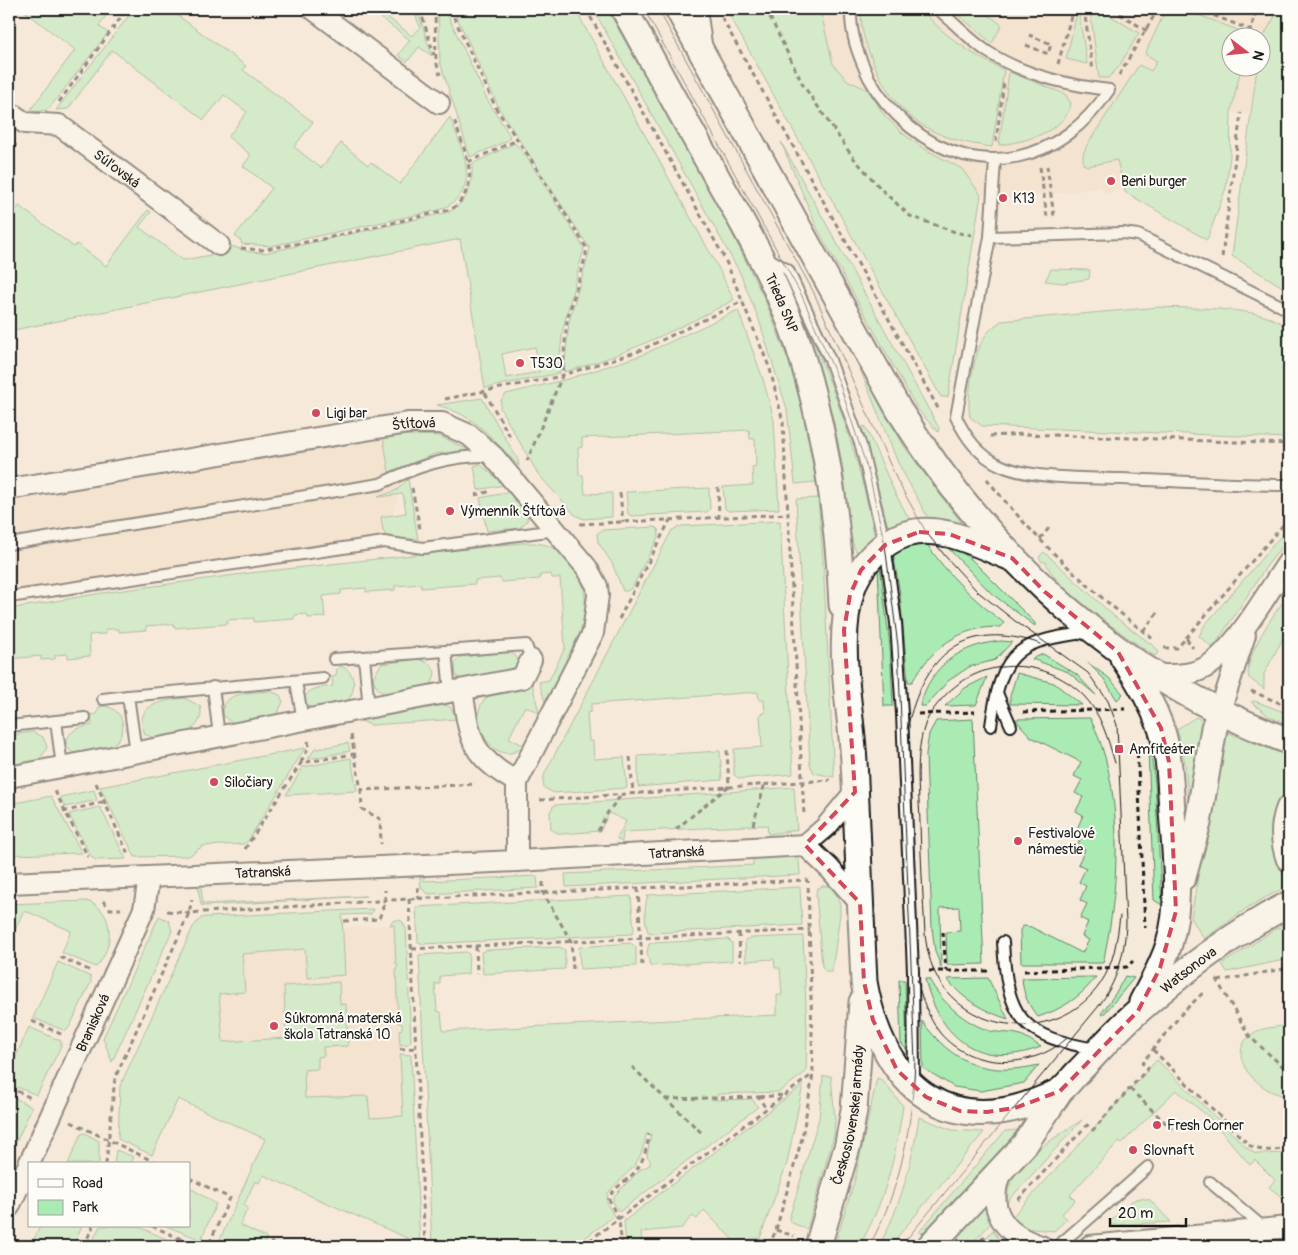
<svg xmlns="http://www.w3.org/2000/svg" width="1298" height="1255" viewBox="0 0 1298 1255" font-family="Pangolin,sans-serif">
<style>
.built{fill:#efdcc4}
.green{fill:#aaebb4;stroke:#638468;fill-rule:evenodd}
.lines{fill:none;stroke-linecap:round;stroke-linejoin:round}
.service-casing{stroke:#1c1c1c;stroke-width:14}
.minor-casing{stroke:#1c1c1c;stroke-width:24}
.tertiary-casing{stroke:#1c1c1c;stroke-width:29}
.path{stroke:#1c1c1c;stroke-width:3;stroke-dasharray:5 4;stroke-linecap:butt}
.service{stroke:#fdfcf7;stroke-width:10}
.minor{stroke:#fdfcf7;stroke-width:20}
.tertiary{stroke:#fdfcf7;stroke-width:25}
.tram{stroke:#1c1c1c;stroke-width:1}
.marked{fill:none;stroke:#d1495b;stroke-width:4;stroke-dasharray:10 6;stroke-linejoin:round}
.poi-dot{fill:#d1495b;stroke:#fdfcf7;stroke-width:2}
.labels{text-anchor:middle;stroke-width:4;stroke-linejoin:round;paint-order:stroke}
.street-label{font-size:14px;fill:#1c1c1c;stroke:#fdfcf7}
.poi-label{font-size:14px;fill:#1c1c1c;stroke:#fdfcf7;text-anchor:start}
</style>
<rect width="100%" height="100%" fill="#f5e9d9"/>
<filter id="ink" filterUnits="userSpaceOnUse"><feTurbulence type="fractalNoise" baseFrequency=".02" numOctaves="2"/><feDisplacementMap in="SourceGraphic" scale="10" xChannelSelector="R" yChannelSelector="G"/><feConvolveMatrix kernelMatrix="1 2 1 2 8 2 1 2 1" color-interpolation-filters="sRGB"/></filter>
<g filter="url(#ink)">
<g class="built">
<polygon points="791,9 1279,9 1261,45 1260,38 1230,38 1230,68 1257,68 1249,114 1203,110 1121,175 1125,188 1104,195 1101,186 1073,192 1009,198 965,192 914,176"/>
<polygon points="432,422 405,472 384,542 9,597 9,489"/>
<polygon points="394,925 403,1116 344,1174 178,1099 214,953 339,928"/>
<polygon points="1289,1227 1289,1246 1090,1246"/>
</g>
<g class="green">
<polygon points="22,9 110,9 99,26 108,33 48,110 34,112 31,109 75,50"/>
<path d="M134 9H169L246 66 243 70 313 122 294 147 321 168 341 143 368 165 371 162 400 184 450 117C462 150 485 192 439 210L271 246 241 244 242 242 235 236 272 188 243 166 251 155 228 137 247 112 224 95 204 120 112 50 68 109 56 110Z"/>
<polygon points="369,9 403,9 386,16 412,36 420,27 413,9 417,9 432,56 419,47 407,62 398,55 410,40"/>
<polygon points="438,9 445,9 487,99 510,136 507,141 470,157 440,62"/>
<path d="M453 9H575L718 267 734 300C679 328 624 356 564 372L569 321 590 249 500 110Z"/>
<polygon points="593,9 607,9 726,221 765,300 789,362 803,413 816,482 795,484 787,409 759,320 740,273"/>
<polygon points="726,9 807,9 821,13 833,64 847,80 868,90 885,116 902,133 923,148 962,169 981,195 948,397 941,397"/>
<path d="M862 9H921C944 36 972 55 1004 70L992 147C929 139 895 117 871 57 865 42 859 25 862 9Z"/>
<polygon points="951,9 980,9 1002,25 992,43"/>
<polygon points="1078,9 1087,64 1066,59"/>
<polygon points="1090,9 1099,9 1139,33 1118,68 1108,78 1099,78"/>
<polygon points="1166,9 1183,9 1248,34 1247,37 1230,38 1230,68 1241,68 1231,112 1230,157 1226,188 1207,240 1125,192 1117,160 1088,166 1083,164 1083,154 1087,145 1139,65 1151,71 1157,61 1145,54"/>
<polygon points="1279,9 1289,9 1289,291 1232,256 1257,68 1260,68 1261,41"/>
<path d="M1009 72 1065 94 1071 103C1066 132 1024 142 999 145Z"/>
<polygon points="781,142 939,428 938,432 918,410 818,230"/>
<path d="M515 143 528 159 584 248 563 329 559 364 560 373 485 388 460 239 9 331V219L19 206 74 247 77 244 106 266 148 210 151 212 139 227 183 260 222 253 228 245 250 252 265 253 449 212C468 201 473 187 472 164ZM535 347 539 372 506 378 502 354Z"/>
<polygon points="1051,269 1090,270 1089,279 1063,283 1045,281"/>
<path d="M1160 307C1193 309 1265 305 1289 329V438L982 426 970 417C966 397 974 346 989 331 993 327 997 324 1001 321Z"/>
<polygon points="738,310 763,379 774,420 779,509 728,511 725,509 723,487 753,485 752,467 756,466 755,439 750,439 749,430 582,438 582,447 578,448 579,475 583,475 585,494 612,493 612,517 584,519 575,515 538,474 500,408 501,400 506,394 568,379 642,355"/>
<path d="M801 314C834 386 861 461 875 540L859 555C849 547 847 499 845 485 838 426 820 369 801 314Z"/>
<polygon points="856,359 904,446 963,525 928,518 898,463"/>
<path d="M482 398 518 460 519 466C490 437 477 416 437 405Z"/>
<polygon points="865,426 895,493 911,522 889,530 862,427"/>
<polygon points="413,435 440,436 468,450 435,454 389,472 383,437"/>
<polygon points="480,464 504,485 478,490 474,466"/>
<polygon points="408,479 418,539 388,539 383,530 381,517 406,513 403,494 378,497 397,490"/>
<polygon points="709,488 710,509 707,512 632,516 628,514 626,492"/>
<polygon points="510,492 528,513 527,521 520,528 487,531 480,498"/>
<polygon points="818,498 823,559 834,777 814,773 810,765 796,499"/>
<polygon points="780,521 793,774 740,779 734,775 734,749 762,747 760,714 765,713 764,700 759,700 758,692 591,704 591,712 587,713 589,741 593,741 594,759 624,757 627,788 554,793 544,788 543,781 545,773 672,530 682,526"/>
<polygon points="654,527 658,529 659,535 632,588 627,591 623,591 612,563 598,542 597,534 602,530"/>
<polygon points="1285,531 1289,537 1266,567 1213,648 1199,636 1204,626"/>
<path d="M521 543C544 542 558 546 572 564 606 609 566 660 545 702L539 682 549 680 565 648 560 578H552L551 574 540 575V579L502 582 500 578 475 580V584L421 588V584L395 586V590L366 592V588L341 590V594L323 596 325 617 308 618 307 614 295 615 294 619 254 622V618L227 620 228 624 174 628 173 624 146 626 147 630 119 632V629H106V634L89 635 90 656 68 658V654L55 655V659L41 660V656L9 659V609L102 593 250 573Z"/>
<path d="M926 543C947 574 974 600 1004 623L1001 627C959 626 932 648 912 682H908L900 594 893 553 908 545Z"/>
<polygon points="947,547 960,551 971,559 1035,623 1035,626 991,593"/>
<path d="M1044 552 1115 617 1155 647 1159 652 1155 656C1132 641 1050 585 1046 562H1042L1039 557Z"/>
<polygon points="880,565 890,647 893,706 884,706 878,567"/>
<path d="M1289 595V627L1264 674V689L1249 678C1242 659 1276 609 1289 595Z"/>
<path d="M1001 641 1012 642 995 660 969 667 948 681 926 706H920C930 665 961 645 1001 641Z"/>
<polygon points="509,652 515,655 519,662 517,668 512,671 465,681 456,676 455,663 460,657"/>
<polygon points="1043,654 1076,674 1096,695 1068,672 1032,659"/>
<path d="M419 659 430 664 435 672C434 678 433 684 428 687 424 689 417 689 412 690 395 694 378 700 373 678L381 664Z"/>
<polygon points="1088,663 1109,678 1123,694 1117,700 1104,679"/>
<path d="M339 666C355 669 357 687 349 699 338 707 311 715 303 701 307 687 321 688 333 686L332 677 336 676 337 668Z"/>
<polygon points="1017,673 1054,683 1082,705 1010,704 1010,696"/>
<polygon points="987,677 976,705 945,706 965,688"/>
<path d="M532 683 539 713 525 706 509 738 523 745C499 774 462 719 487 697 499 687 518 686 532 683Z"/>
<path d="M270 691 280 695 283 702 277 714 236 724C230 721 223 719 223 711 224 690 256 693 270 691Z"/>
<path d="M184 698 200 706C209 734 160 745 145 734 132 704 163 701 184 698Z"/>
<polygon points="1255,701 1289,714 1289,725 1270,717 1251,702"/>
<polygon points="438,702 450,707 458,719 371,725 354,718"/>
<path d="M104 706C121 708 129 727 117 741 111 748 101 750 92 752 81 755 76 756 67 748 65 731 77 728 92 725L91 715 97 714 99 707Z"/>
<polygon points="1196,717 1208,723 1190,821 1185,763 1177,729"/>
<path d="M1090 718C1124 784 1120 882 1105 953L1103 963H1021L1020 930 1023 926 1031 927 1082 953 1089 940 1082 936 1088 922 1080 918 1087 904 1080 900 1086 886 1079 882 1086 868 1078 864 1085 850 1077 846 1084 832 1077 829 1083 815 1076 811 1083 797 1075 793 1082 780 1074 776 1081 762 1031 737 1015 719Z"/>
<polygon points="973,719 984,964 947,965 946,932 960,931 959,907 940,908 941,967 935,951 932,928 926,754 929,734 936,721"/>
<polygon points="1222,730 1289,757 1289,786 1276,807 1271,833 1275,858 1289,885 1250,906 1204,939 1191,918"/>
<path d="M33 732 43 737 47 747C39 766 28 764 9 767V735Z"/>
<polygon points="348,743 350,751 308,759 316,747 317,749"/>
<polygon points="305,748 248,841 244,844 203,846 189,856 135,857 100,787"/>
<polygon points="1148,748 1150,748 1155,782 1162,905 1154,900"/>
<polygon points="720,751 722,780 638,787 638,756"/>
<polygon points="351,758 357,791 286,795 303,767"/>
<polygon points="794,787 797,830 768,834 767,825 623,832 622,842 617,839 626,821 609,813 600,831 561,834 551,830 550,812 554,805"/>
<polygon points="94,790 97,800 65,807 60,797"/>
<polygon points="51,796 82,853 9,855 9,804"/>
<polygon points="100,807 126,859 95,860 90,855 69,814"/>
<polygon points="790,856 799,859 800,875 566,887 565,874 753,865 753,858"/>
<polygon points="424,875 424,881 537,876 538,888 428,894 421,888 420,876"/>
<polygon points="822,886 833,886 840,905 840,914 832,972 827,972 822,967 816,894 817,889"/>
<polygon points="198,887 201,887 203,904 366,896 205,906 201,905"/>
<path d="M800 887 802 925 653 933 648 932C644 920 644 907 648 895Z"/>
<polygon points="631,896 634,930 632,934 423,944 418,942 416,907"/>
<path d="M86 901C115 908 115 948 96 967L62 953 71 931 28 912H23L9 944V904Z"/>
<polygon points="373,909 371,914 342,915 345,975 307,978 305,949 242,954 245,992 219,994 223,1042 286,1038 284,986 339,982 340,1004 346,1004 348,1046 323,1047 324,1056 318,1057 318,1069 304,1070 305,1098 368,1096 370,1118 403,1116 400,1054 411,1055 420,1246 415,1246 416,1242 263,1175 259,1183 255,1181 244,1205 248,1208 240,1225 267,1238 263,1246 217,1246 265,1139 178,1099 152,1155 118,1139 120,1086 193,927 201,918 206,917"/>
<polygon points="159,916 169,921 172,931 112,1062 103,1038"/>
<polygon points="398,920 402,921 406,928 411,1041 408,1044 400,1045 399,1030 402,1029 402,1024 398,1023 396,970 398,964 396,964 394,925 390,925 392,921"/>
<polygon points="1289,923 1289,959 1227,972 1222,964 1274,930"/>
<path d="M803 936 807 1030 806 1072 779 1092 718 1094 716 1100 752 1099 758 1107 619 1212 613 1202 614 1196 641 1169 650 1165V1160L647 1156 651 1134H646C641 1168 628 1170 608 1193L607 1203 614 1216 574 1246H432L419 955 466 952 469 954 468 974 440 976V984H435L437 1011 441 1012 443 1031 777 1015V995H782L780 968H775L774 959 746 961 745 940 750 938Z"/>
<polygon points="728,939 732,943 732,961 650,966 647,952 649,944 653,943"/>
<polygon points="630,943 636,947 636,966 580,969 579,947"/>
<polygon points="560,947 565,950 565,969 483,974 481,952 486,950"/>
<polygon points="58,962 91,977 91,982 70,1026 66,1031 33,1018"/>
<polygon points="1125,976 1134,978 1103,1015 1101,1014 1115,994"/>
<path d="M1096 977C1080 998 1062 1009 1038 1017 1028 1005 1023 994 1022 978Z"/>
<path d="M988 978 1008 1019C984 1011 963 1000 947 979Z"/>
<path d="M925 979H929C942 1003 965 1023 990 1031 1000 1033 1012 1032 1021 1035 1028 1038 1035 1043 1041 1047 980 1070 940 1039 925 979Z"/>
<polygon points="899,980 905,980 907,1050 901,1043"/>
<path d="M922 1021C953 1064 987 1077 1039 1065L1024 1083 981 1091 954 1087 923 1068Z"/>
<path d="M1289 1025V1096C1263 1096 1221 1057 1252 1034 1261 1027 1279 1027 1289 1025Z"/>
<polygon points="29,1027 61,1041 61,1046 37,1095 9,1084 9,1072"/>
<polygon points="1157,1060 1247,1148 1256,1154 1289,1153 1289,1203 1269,1187 1275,1180 1255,1160 1250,1165 1210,1118 1176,1090 1122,1143 1119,1141 1070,1195 1075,1200 1062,1214 1067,1219 1054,1231 1022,1228 1012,1217"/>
<polygon points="823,1076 831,1076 835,1119 834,1135 807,1229 792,1223 789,1219 819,1118"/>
<path d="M877 1078 882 1080 903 1106C896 1155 885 1203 859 1246L836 1241 855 1179Z"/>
<polygon points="803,1085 787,1163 760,1238 734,1241 704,1210 697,1219 692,1216 682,1228 641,1232 642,1246 626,1246 624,1221"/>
<polygon points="9,1095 32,1107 9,1158"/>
<path d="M919 1117 952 1130 984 1132 890 1246H879C901 1206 912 1162 919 1117Z"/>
<path d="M1082 1120 1007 1202C1005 1165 1055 1138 1082 1120Z"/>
<polygon points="1018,1130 925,1235 919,1232 1005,1131"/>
<polygon points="85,1133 99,1141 99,1164 68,1164 81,1134"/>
<polygon points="116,1150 134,1157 131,1164 114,1164"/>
<polygon points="189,1187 216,1204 201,1240 166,1226 189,1226"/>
<path d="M1140 1198 1150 1200 1171 1222 1111 1225 1110 1222C1119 1213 1128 1200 1140 1198Z"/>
<polygon points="987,1204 991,1223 970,1246 948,1246"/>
<polygon points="40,1226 82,1226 73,1246 31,1246"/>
<polygon points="100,1226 137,1226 182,1246 90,1246"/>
<polygon points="993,1230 1003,1246 978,1246"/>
</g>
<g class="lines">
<g class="service-casing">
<g id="service">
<path d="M851 9C850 34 858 55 869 78 879 97 893 113 910 127 979 183 1062 162 1109 90 1068 85 1023 75 988 52 970 40 954 23 938 9"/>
<path d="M995 160 990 237 956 417C966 438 979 456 1002 466 1033 479 1087 478 1122 479 1178 481 1233 485 1289 485"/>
<polyline points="990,237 1123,233 1138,235 1289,310"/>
<polyline points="766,257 788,270 830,360 861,446 885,545 896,623 902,714 913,971 914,1081"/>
<path d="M9 544 380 484C415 467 450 455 489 456"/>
<polyline points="9,597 384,542 423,548 555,530"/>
<polyline points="446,651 450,692"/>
<polyline points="334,659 364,657"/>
<polyline points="296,682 303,720"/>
<polyline points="213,687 219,736"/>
<polyline points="997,693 1011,726"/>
<polyline points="103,699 128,696"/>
<polyline points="369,708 364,657 526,645 531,660"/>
<polyline points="56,721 62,766"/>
<polyline points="9,726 85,718"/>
<path d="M991 726C1001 648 1019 641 1092 632"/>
<polyline points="136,752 128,696 323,678"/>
<path d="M1003 942C1007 1018 1021 1037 1097 1049"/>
<polyline points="1210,1182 1265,1229"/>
<polyline points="1058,1246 1148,1167"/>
</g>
</g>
<g class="minor-casing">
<g id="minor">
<polyline points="313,9 439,103"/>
<polyline points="696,9 701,44"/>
<path id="s1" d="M9 112 25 123 59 125 219 245"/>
<path id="s2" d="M9 489 408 423H442L469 435 493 456 587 568 597 586 598 595 593 633 517 782V861"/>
<path d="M1155 675C1170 675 1186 676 1200 670 1232 658 1269 589 1289 561"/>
<path d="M462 690C470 739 470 756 517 782"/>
<polyline points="1220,711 1245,635"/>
<polyline points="9,777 522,678 531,660"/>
<polyline points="805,845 830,869 860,903"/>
<path id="s3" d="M9 883 517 861 805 845 826 827 855 792"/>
<path id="s4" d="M29 1164 144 909 149 878"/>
<path d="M1002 1169C985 1208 1002 1234 1041 1246"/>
<polyline points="9,1207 29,1164"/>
<polyline points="1090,1246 1289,1227"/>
</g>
</g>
<g class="tertiary-casing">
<g id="tertiary">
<path id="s5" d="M624 9C655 66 687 124 719 181 748 232 778 285 797 341 825 426 838 516 842 605"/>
<path d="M678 9 899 410C992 559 1123 680 1289 741"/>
<path id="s6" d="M1012 558C980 546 941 523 906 534 882 542 860 564 852 589 835 642 851 707 854 762 858 835 861 908 864 982 883 1090 951 1145 1058 1092 1065 1088 1071 1079 1077 1073 1097 1053 1116 1030 1138 1011 1183 971 1235 932 1289 904"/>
<path d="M1123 658C1138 679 1152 703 1161 728 1170 755 1170 783 1172 811 1175 855 1182 901 1169 944 1163 964 1152 983 1142 1002"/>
<path d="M1289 809C1283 825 1283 841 1289 858"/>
<polyline points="1183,877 1198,823 1214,728 1220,711"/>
<path id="s7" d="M818 1246 848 1144 854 1110 862 1002"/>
<polyline points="930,1246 1025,1144 1060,1091"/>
</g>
</g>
<g class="path">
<polyline points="420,9 434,55"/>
<polyline points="435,9 436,61 440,75"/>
<polyline points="450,9 497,110 530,158 586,247 586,255 567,320 562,376 527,461"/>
<polyline points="586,9 725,259 770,369 783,422 804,814"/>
<polyline points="766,9 803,85 852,156 882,190 910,216 958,233 972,235"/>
<polyline points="1084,9 1093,71"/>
<polyline points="1112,9 1147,31"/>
<polyline points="1197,9 1251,30 1256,9"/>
<polyline points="722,18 939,410"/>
<polyline points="1026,45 1048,54 1051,44 1029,35"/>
<polyline points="1058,64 1073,9"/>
<polyline points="1119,75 1158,9"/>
<polyline points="59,102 127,9"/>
<polyline points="996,142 1004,82"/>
<polyline points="9,154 16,144"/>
<polyline points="468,162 517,140"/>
<polyline points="1047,166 1054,217"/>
<polyline points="1040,167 1047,217"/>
<path d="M241 248 261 250 318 240 452 209C484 183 464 152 454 119"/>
<polyline points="1222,257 1241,113"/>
<polyline points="485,393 512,440"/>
<polyline points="445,399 557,377 639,351 743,301"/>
<polyline points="990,436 1024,434 1289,444"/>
<path d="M987 479C1035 540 1092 592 1153 639"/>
<polyline points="718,487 719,518"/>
<polyline points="412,488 420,529"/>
<polyline points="620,493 623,522"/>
<polyline points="475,495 492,491"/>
<polyline points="580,524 789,514"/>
<polyline points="1040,539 1049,528"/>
<polyline points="619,619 670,520"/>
<polyline points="1143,631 1160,610"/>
<polyline points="1186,638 1289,518"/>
<polyline points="1164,648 1177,648 1186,638 1193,648"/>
<polyline points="1251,691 1289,707"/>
<polyline points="1023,712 1125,709"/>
<polyline points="918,714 975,712"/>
<polyline points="351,735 361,790 476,784"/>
<polyline points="1137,745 1145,928"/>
<polyline points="630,757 633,793"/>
<polyline points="301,762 309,747 308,741"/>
<polyline points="96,783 129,856"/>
<polyline points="361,790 362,809 380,819 381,844"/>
<polyline points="55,791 88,857"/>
<polyline points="540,800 830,780"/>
<polyline points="63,812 103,802"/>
<polyline points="753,825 765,783"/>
<polyline points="676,829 729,786 727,750"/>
<polyline points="598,831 608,812 622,794"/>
<polyline points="245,849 301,763 354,754"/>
<polyline points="543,882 543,893 571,941 573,969"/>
<polyline points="418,887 419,899"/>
<polyline points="638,888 642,966"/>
<polyline points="409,899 425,1246"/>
<polyline points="103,901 110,909 121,909"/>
<polyline points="167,911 189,913 409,899 808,880"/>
<polyline points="344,921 379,919 385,901 385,890"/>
<polyline points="943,932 946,971"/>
<polyline points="739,933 740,961"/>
<polyline points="476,946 477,974"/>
<polyline points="412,949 810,930"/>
<polyline points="60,957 91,971"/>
<polyline points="929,971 988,971"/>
<polyline points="1024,971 1127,967 1133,961"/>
<polyline points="1216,979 1250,1037 1289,1072"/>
<polyline points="1218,981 1289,968"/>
<polyline points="32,1021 63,1035"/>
<polyline points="400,1049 416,1048"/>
<path d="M1153 1050 1249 1145C1262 1153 1274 1150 1289 1148"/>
<polyline points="632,1067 704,1135"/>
<polyline points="9,1087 33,1099"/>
<polyline points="1130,1089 1173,1130"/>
<polyline points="759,1097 784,1095"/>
<polyline points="666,1099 759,1097 766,1109"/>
<polyline points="71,1122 159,1164"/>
<polyline points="106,1164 115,1078 189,913 192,899"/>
<polyline points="189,1178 230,1198 208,1246"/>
<polyline points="1018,1200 1087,1125 1093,1130 1148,1068 1142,1063 1183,1012 1205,991"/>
<polyline points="152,1226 197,1246"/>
<polyline points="776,1230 794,1236"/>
<polyline points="84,1246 93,1226"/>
<polyline points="270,1246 273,1240"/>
<polyline points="582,1246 813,1074"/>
<path d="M622 1246 619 1221 609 1199C613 1188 624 1183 632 1175 643 1164 647 1149 649 1134"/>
<polyline points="719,1246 772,1241"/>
<polyline points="769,1246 776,1230 802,1138 813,1074 808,881"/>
<polyline points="975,1246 985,1236"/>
</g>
<use href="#service" class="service"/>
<use href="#minor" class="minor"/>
<use href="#tertiary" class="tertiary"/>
<g class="tram">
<path d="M644 9 802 296 839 382 869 474 885 545 898 646 915 1062C912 1126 901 1190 869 1246"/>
<path d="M658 9 813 291 897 480 926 532 946 557 977 591 1015 621 1088 673 1108 701 1117 725 1126 923C1125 954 1117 982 1098 1007L901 1246"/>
<path d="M907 729C924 655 963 618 1041 644"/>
<path d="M1115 763C1108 739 1101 713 1083 695 1043 655 977 657 941 700 935 707 930 713 926 722 914 754 919 790 920 824 921 861 923 897 925 934 927 953 932 971 943 987 982 1038 1063 1038 1100 984 1114 964 1117 940 1120 916"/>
<path d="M917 980C922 999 928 1017 940 1033 971 1070 1031 1070 1066 1039"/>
</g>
</g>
</g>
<path d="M0 0H1298V1255H0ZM919 532 949 534 1012 558 1045 592 1118 652 1161 728 1169 762 1176 911 1160 968 1138 1011 1060 1091 1015 1108 987 1112 960 1111 926 1097 897 1070 873 1020 864 982 860 903 805 845 855 792 844 630 850 595 861 570 885 545Z" fill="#f5e9d9" fill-opacity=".55" fill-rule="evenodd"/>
<path class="marked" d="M919 532 949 534 1012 558 1045 592 1118 652 1161 728 1169 762 1176 911 1160 968 1138 1011 1060 1091 1015 1108 987 1112 960 1111 926 1097 897 1070 873 1020 864 982 860 903 805 845 855 792 844 630 850 595 861 570 885 545Z"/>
<g class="poi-dot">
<circle cx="1111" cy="181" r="5"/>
<circle cx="1003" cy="198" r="5"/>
<circle cx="520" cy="363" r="5"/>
<circle cx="316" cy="413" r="5"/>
<circle cx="450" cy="511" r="5"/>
<rect x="1114" y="744" width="10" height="10" rx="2.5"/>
<circle cx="214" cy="782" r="5"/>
<circle cx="1018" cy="841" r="5"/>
<circle cx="274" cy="1026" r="5"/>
<circle cx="1157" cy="1125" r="5"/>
<circle cx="1133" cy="1150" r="5"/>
</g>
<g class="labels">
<g class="street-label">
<text dy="5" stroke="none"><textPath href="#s1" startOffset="126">Súľovská</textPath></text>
<text dy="5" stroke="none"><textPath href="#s5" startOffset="334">Trieda SNP</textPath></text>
<text dy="5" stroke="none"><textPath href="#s2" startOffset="410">Štítová</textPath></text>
<text dy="5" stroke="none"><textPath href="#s3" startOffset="668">Tatranská</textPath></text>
<text dy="5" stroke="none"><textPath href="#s3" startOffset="254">Tatranská</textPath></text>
<text dy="5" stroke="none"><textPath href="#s6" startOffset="1036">Watsonova</textPath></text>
<text dy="5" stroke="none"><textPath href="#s4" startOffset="155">Branisková</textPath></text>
<text dy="5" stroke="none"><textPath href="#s7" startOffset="135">Československej armády</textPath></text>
</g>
<g class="poi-label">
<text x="1121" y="186">Beni burger</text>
<text x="1013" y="203">K13</text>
<text x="530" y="368">T530</text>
<text x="326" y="418">Ligi bar</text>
<text x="460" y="516">Výmenník Štítová</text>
<text x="1129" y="754">Amfiteáter</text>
<text x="224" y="787">Siločiary</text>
<text x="1028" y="838">Festivalové<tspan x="1028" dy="16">námestie</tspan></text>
<text x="284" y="1023">Súkromná materská<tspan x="284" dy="16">škola Tatranská 10</tspan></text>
<text x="1167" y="1130">Fresh Corner</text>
<text x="1143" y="1155">Slovnaft</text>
</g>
</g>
<rect width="1298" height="1255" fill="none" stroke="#fdfcf7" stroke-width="30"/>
<rect x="15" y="15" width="1268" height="1225" fill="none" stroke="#1c1c1c" stroke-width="2" filter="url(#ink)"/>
<rect x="28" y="1162" width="162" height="65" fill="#fdfcf7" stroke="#a3a29f"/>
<rect x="38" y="1179" width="25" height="8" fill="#fdfcf7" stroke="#a3a29f"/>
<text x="72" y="1188" font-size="15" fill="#1c1c1c">Road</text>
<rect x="38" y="1200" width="25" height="15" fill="#aaebb4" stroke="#a3a29f"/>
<text x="72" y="1212" font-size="15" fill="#1c1c1c">Park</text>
<g transform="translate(1246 52) rotate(106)"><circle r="24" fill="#fdfcf7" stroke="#a3a29f"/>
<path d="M0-4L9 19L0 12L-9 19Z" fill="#d1495b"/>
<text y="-8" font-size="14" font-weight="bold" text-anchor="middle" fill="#1c1c1c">N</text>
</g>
<path d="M1110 1218v8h76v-8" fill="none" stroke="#1c1c1c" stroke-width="2.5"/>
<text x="1118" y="1218" font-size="15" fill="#1c1c1c" stroke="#fdfcf7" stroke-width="4" paint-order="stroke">20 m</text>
</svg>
